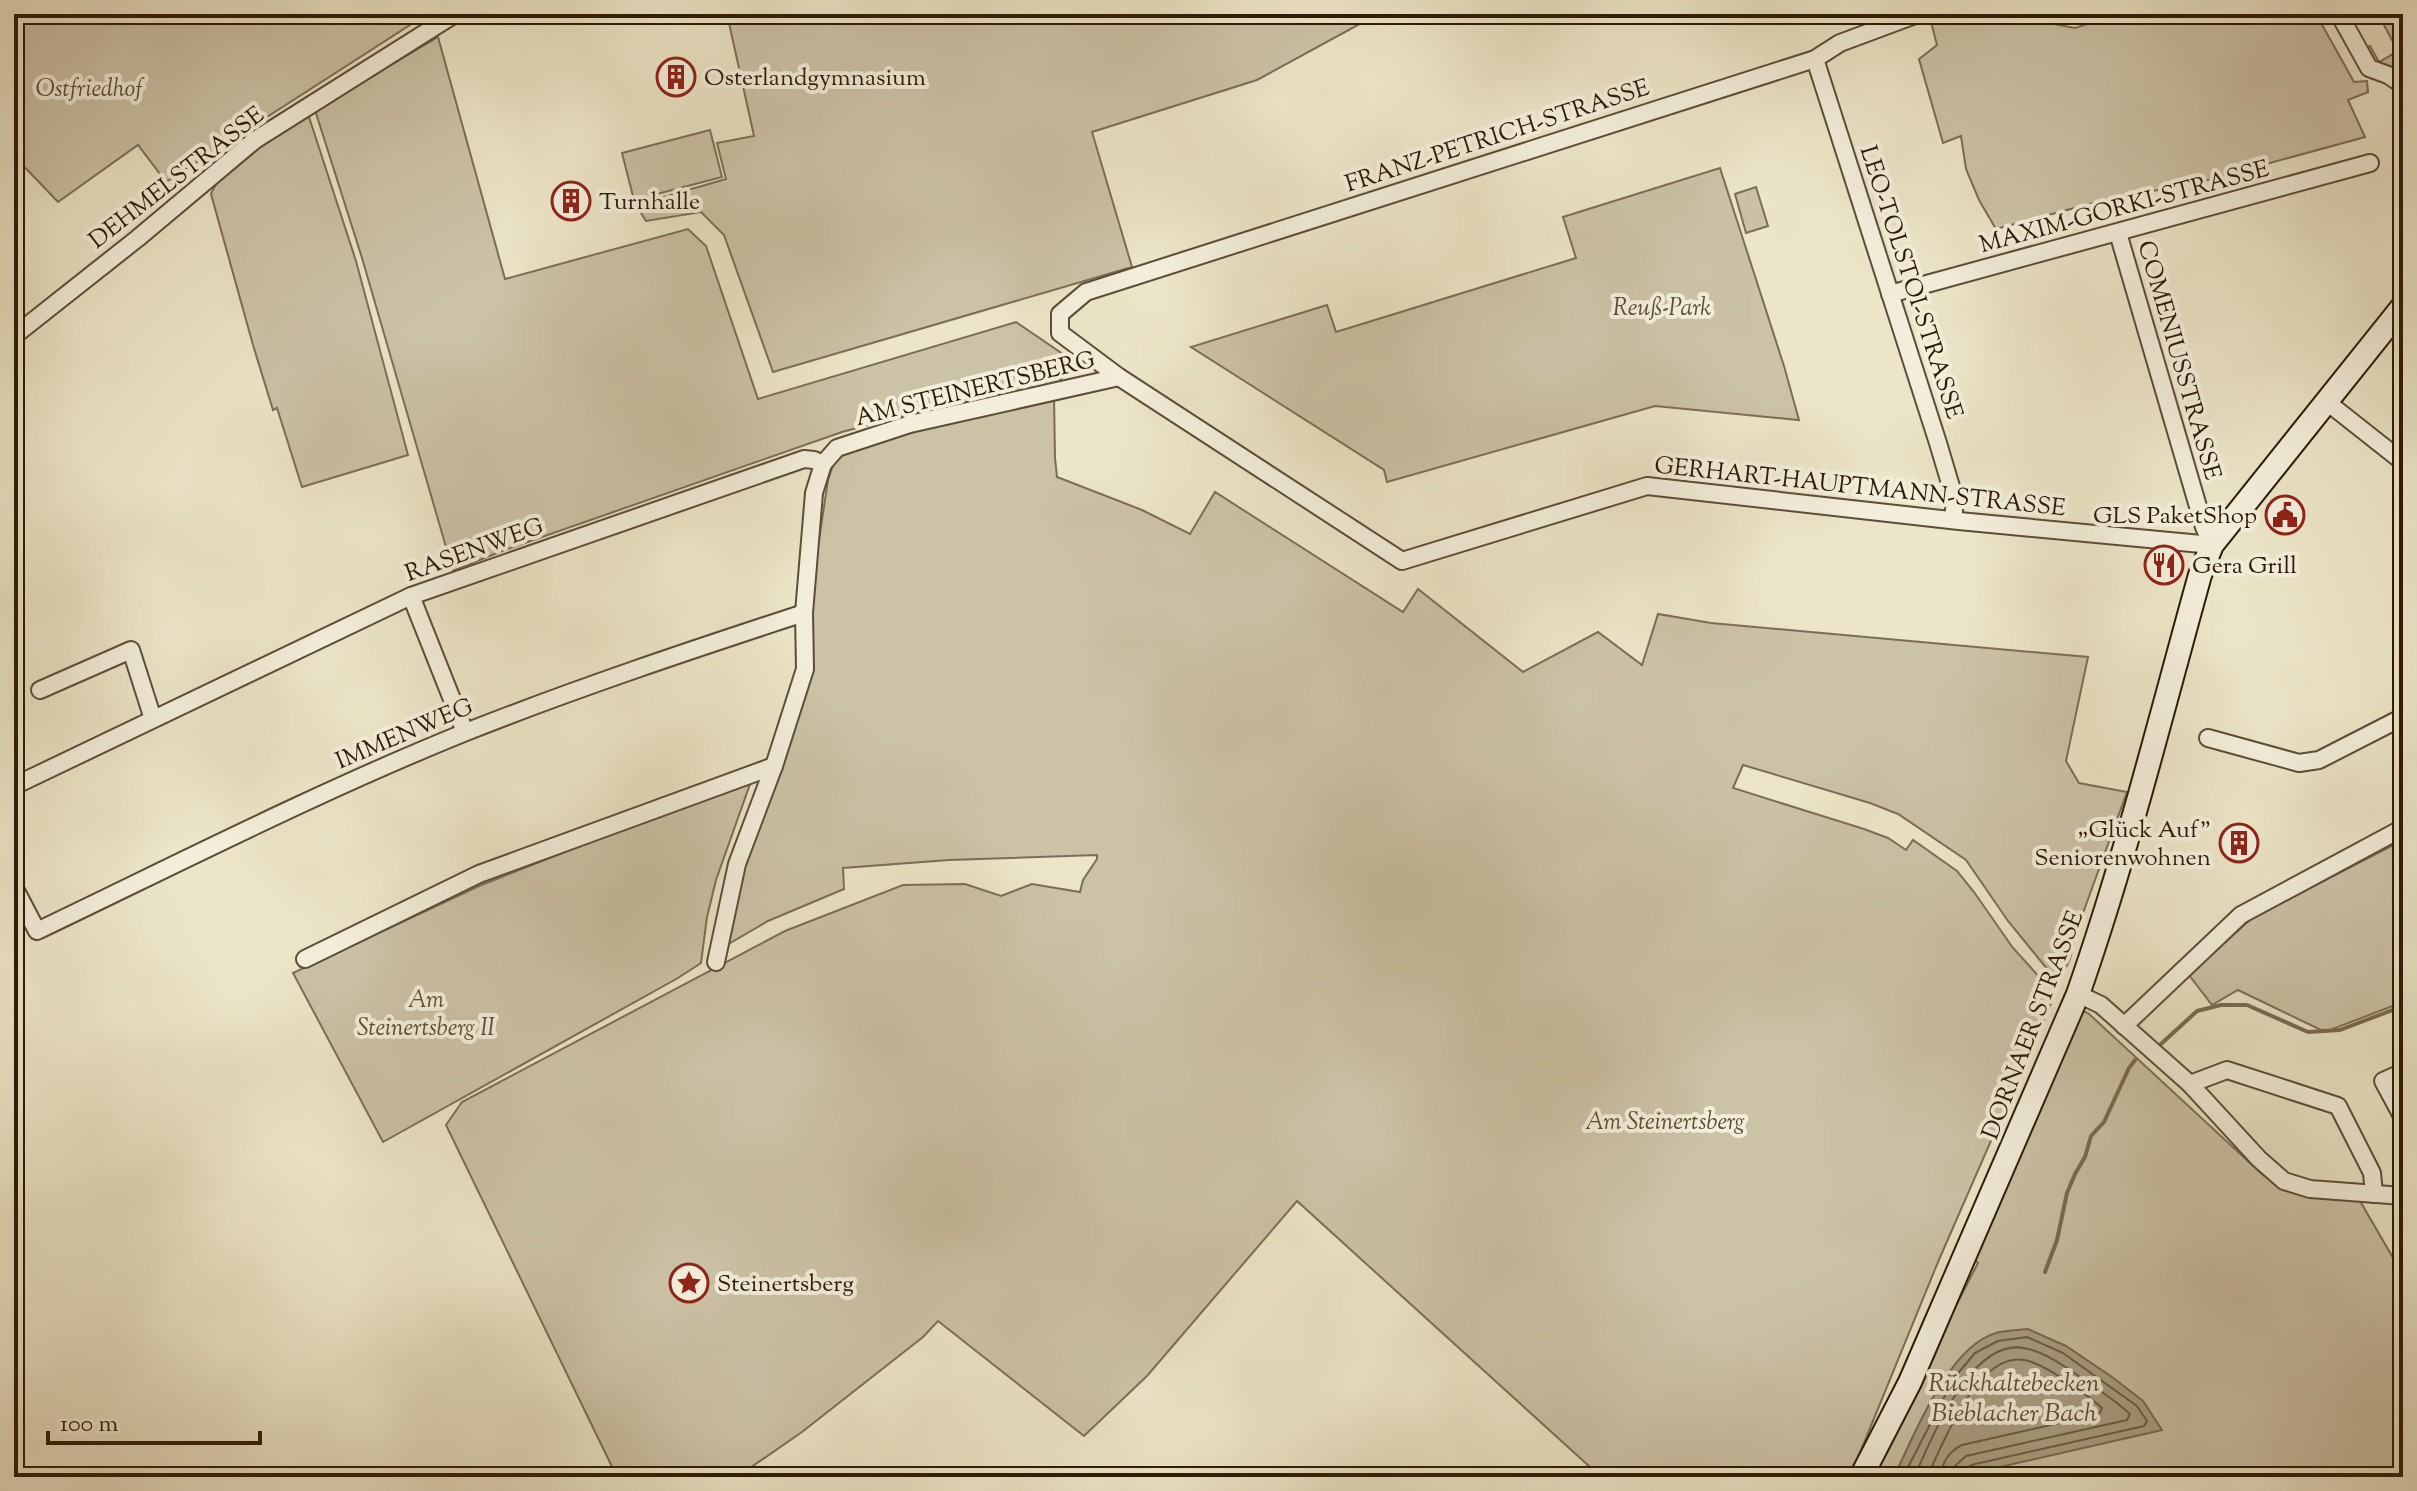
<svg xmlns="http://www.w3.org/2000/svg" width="2417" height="1491" viewBox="0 0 2417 1491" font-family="'Sorts Mill Goudy',serif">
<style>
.green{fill:#ccc2a6;stroke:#7c6e56;stroke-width:2}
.water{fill:#aba085;stroke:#796a52;stroke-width:2}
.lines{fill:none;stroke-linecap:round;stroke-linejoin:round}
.shore{stroke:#6c5d45;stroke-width:2}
.stream{stroke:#796a52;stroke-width:4}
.minor-casing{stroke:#5d4d36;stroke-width:20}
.secondary-casing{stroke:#2d1a05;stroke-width:26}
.minor{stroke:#f3eedb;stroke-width:16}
.secondary{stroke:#f3eedb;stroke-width:22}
.labels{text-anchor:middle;stroke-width:8;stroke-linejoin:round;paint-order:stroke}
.poi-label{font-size:24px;fill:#2d1a05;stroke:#f3eedb;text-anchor:start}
.park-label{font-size:24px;font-style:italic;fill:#5d4c35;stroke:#f3eedb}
.street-label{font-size:24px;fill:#2d1a05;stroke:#f3eedb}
.water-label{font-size:26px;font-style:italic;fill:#5f5038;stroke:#f3eedb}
</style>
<rect width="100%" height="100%" fill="#ece5c7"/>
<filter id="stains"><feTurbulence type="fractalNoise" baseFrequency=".0025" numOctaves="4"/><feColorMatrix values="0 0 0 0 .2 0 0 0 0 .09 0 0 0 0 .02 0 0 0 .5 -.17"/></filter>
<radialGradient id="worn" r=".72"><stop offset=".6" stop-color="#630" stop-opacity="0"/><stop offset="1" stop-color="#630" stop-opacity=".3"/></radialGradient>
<g class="green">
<polygon points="14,14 427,14 166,182 138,145 58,202 14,156"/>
<polygon points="727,14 1378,14 1257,80 1092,132 1132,267 773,372 724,235 701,212 646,221 636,205 726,179 717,143 754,136"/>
<polygon points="1929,14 2045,14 2049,23 2075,28 2109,17 2108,14 2316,14 2354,82 2367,81 2368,92 2348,100 2365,137 2197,183 2108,199 1996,229 1979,200 1966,169 1961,136 1943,143 1919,59 1937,45"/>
<polygon points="2378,14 2393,14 2403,33 2403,70 2388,75 2360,52 2370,46 2379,62 2398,51"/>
<polygon points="438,37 505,279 688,229 706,246 758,399 1016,322 1076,363 1054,387 909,414 842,432 502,551 453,571 362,258 315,110"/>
<path d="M308 114 356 261 408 455 302 487 277 408 273 410 253 345 211 194C225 160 277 133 308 114Z"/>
<polygon points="710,130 722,177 634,200 622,153"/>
<polygon points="1720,168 1784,366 1799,420 1655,406 1387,482 1384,470 1191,347 1327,305 1336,332 1576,258 1563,217"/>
<polygon points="1756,187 1768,226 1746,233 1735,194"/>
<path d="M1054 395 1055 458 1057 477 1142 510 1190 534 1215 492 1403 612 1418 589 1523 672 1598 632 1642 665 1658 614 1711 623 2088 657 2066 761 2079 783 2127 792 2075 935C2072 951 2071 965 2059 976L2052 975 2008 921 1966 860 1898 814 1870 803 1743 765 1733 788 1864 829 1888 838 1906 850 1913 840 1957 871 1974 892 2013 948 2043 981 2042 990 2052 1001 1938 1262 1855 1465 1846 1477H1601L1297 1201 1147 1376 1084 1436 938 1321 923 1337 802 1432 737 1477H617L446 1125 462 1102 785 931 903 885 965 884 1001 896 1032 884 1080 892 1083 880 1097 859V855L949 860 843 868 844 889 768 921 725 946 741 870 812 651 813 580 828 480 835 459 846 446Z"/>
<polygon points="750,779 750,784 716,880 707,917 701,963 678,978 383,1142 293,973 479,886"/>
<polygon points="2403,840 2403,1002 2325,1032 2238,990 2212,1005 2189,975 2252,918"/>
<polygon points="2078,1009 2088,1013 2264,1176 2320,1198 2360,1201 2403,1275 2403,1477 1873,1477 1944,1329 1978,1263 1975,1260"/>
</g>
<path class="water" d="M2028 1329 2066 1346 2112 1377 2143 1401 2162 1430 1956 1477H1894C1914 1435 1949 1346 1996 1333 2006 1330 2018 1330 2028 1329Z"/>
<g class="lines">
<g class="shore">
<polyline points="1903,1477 1954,1378 1975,1353 1998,1341 2027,1337 2063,1353 2137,1406 2147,1421 2144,1426 1971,1465 1965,1470 1964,1477"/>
<path d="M1914 1477C1932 1439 1972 1333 2028 1349 2045 1353 2061 1364 2076 1374 2094 1387 2114 1399 2130 1414L2127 1420 1966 1456 1956 1465 1954 1477"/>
<path d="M1927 1477C1943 1444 1977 1352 2024 1360 2044 1363 2086 1394 2102 1408L2099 1414 1962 1445C1948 1452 1942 1462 1941 1477"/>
</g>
<g class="stream">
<polyline points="2161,1044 2197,1011 2221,1005 2247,1005 2308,1032 2340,1030 2403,1006"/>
<polyline points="2045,1272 2057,1240 2067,1193 2075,1174 2085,1157 2091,1136 2104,1122 2129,1068 2135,1060"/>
</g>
<g class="minor-casing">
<g id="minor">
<polyline points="1918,14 1840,43 1815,59 1086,292 1060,314 1060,333 1119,377 1402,561 1647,486 1959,521 2212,545"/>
<polyline points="2339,14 2369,68 2388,75 2403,85"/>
<polyline points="1815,59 1938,443 1955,500 1953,520"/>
<polyline points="2118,233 2204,527 2212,545"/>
<polyline points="1890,294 2370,163"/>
<polyline points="14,336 138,238 255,140 455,14"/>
<polyline points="2327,402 2403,462"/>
<polyline points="411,596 465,732"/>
<polyline points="40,690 131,650 153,719"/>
<polyline points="2208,738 2299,763 2319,760 2403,717"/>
<polyline points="14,786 411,596 804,459 814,460 823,464"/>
<path d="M14 887 37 931C179 863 320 791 466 732 577 688 691 650 804 613"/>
<polyline points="305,959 479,874 774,766"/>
<polyline points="716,962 737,864 774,766 805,669 804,613 814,493 823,464 837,448 910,424 1119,377"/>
<polyline points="2078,994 2101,1005 2190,1084 2259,1159 2284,1181 2310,1189 2403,1196"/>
<polyline points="2124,1026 2241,915 2403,828"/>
<polyline points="2403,1072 2383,1081 2403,1118"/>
<polyline points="2190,1084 2227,1070 2338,1106 2372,1173 2374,1194"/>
</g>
</g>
<g class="secondary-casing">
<path id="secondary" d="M1861 1477 1910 1382 2078 994C2126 857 2161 715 2200 575L2212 545 2403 306"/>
</g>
<use href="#minor" class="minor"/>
<use href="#secondary" class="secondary"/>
</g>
<defs>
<g id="building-ring" transform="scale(2)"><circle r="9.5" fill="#f3eedb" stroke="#8f2418" stroke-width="1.5"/><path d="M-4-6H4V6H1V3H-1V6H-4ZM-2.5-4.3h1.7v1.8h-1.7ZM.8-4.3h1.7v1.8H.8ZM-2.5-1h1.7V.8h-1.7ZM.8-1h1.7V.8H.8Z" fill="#8f2418"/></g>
<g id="civic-ring" transform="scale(2)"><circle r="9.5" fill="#f3eedb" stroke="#8f2418" stroke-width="1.5"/><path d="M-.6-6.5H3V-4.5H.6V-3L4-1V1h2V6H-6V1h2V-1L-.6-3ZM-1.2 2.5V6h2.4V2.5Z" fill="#8f2418"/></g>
<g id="restaurant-ring" transform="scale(2)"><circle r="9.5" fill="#f3eedb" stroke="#8f2418" stroke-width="1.5"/><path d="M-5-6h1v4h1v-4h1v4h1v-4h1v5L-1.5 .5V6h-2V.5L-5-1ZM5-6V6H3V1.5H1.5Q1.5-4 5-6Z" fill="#8f2418"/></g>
<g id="sight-ring" transform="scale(2)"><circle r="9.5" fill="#f3eedb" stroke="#8f2418" stroke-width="1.5"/><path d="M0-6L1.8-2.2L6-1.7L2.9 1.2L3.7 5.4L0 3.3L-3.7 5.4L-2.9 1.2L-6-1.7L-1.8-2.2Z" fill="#8f2418"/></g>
</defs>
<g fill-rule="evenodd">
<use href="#building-ring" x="676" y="77"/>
<use href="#building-ring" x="571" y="201"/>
<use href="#civic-ring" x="2285" y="515"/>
<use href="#restaurant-ring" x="2164" y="565"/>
<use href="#building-ring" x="2239" y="843"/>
<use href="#sight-ring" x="689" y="1283"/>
</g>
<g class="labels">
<g class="poi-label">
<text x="704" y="85">Osterlandgymnasium</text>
<text x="599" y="209">Turnhalle</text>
<text x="2257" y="523" text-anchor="end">GLS PaketShop</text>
<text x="2192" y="573">Gera Grill</text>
<text x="2211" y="837" text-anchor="end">„Glück Auf"<tspan x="2211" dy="28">Seniorenwohnen</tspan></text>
<text x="717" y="1291">Steinertsberg</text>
</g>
<g class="park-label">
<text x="89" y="96">Ostfriedhof</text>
<text x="1662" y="315">Reuß-Park</text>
<text x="426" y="1007">Am<tspan x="426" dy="28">Steinertsberg II</tspan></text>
<text x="1665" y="1129">Am Steinertsberg</text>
</g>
<g class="street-label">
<text transform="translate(1497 135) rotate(-18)" y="8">FRANZ-PETRICH-STRASSE</text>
<text transform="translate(176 177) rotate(-38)" y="8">DEHMELSTRASSE</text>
<text transform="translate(2124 206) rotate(-15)" y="8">MAXIM-GORKI-STRASSE</text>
<text transform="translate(1912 282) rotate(72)" y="8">LEO-TOLSTOI-STRASSE</text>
<text transform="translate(2180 360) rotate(74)" y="8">COMENIUSSTRASSE</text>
<text transform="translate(975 388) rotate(-14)" y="8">AM STEINERTSBERG</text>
<text transform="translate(1860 486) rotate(6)" y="8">GERHART-HAUPTMANN-STRASSE</text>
<text transform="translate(474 549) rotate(-20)" y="8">RASENWEG</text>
<text transform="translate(404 733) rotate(-23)" y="8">IMMENWEG</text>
<text transform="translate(2032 1025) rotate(-69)" y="8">DORNAER STRASSE</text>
</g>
<g class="water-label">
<text x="2014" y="1391">Rückhaltebecken<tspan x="2014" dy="30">Bieblacher Bach</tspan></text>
</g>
</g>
<rect width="2417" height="1491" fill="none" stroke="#ece5c7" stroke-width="48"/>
<rect x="16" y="16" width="2385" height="1459" fill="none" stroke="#2d1a05" stroke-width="4"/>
<rect x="24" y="24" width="2369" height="1443" fill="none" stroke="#2d1a05" stroke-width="2"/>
<path d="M48 1431v12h212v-12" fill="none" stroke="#2d1a05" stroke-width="4"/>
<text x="60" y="1431" font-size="24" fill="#2d1a05" stroke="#f3eedb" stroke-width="6" paint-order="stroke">100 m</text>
<rect width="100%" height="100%" filter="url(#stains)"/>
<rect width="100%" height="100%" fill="url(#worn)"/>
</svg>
